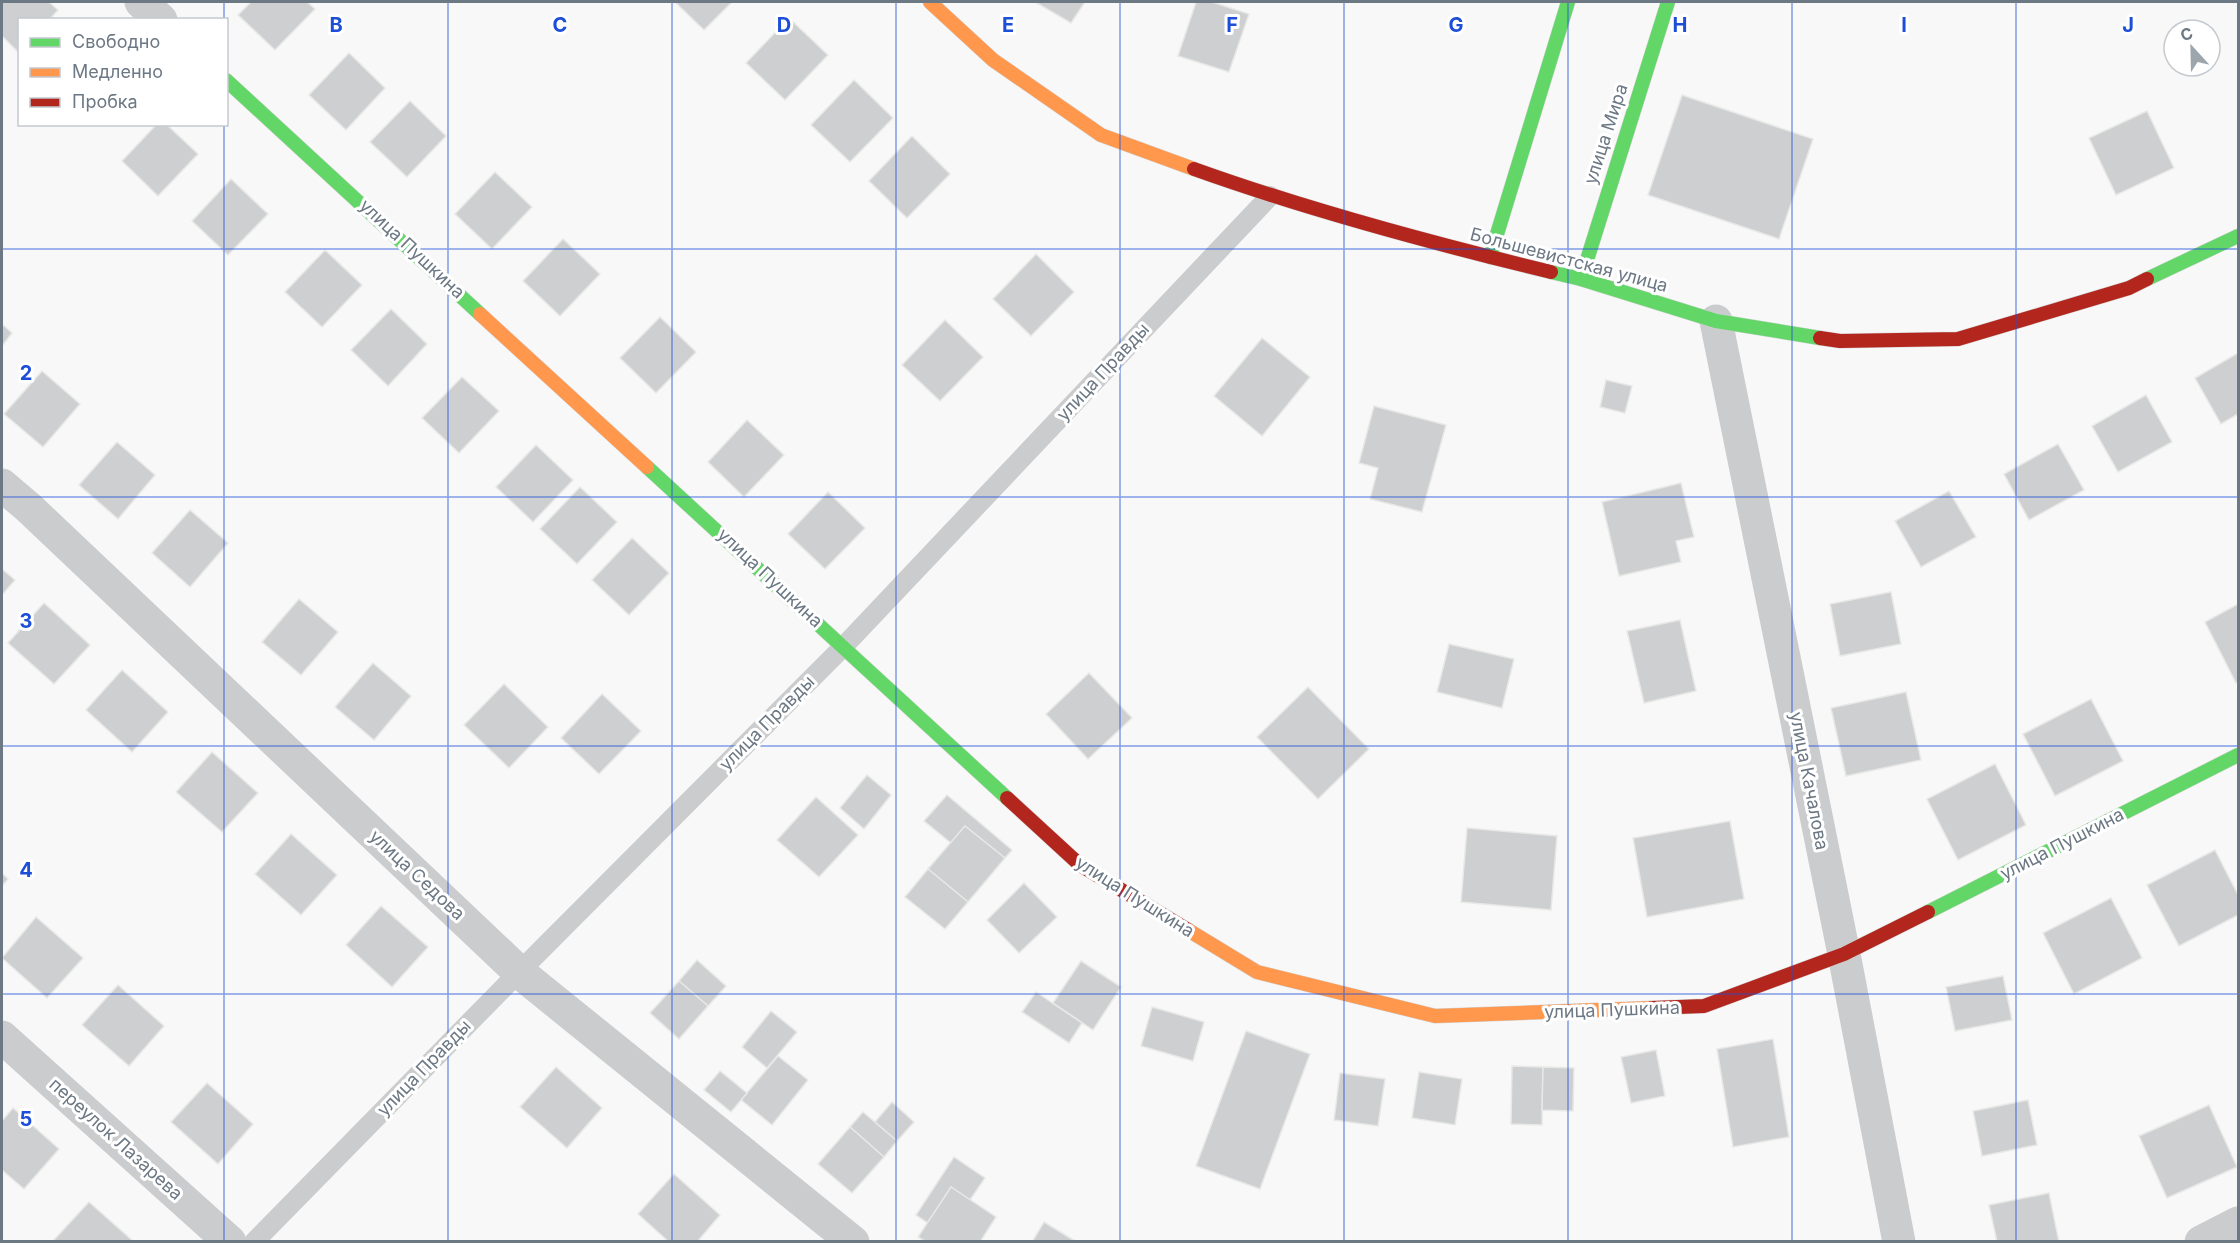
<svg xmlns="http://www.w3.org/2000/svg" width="2240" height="1243" viewBox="0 0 2240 1243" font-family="Inter,sans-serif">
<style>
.building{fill:#cdcfd0;stroke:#e8e8e7;stroke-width:1.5}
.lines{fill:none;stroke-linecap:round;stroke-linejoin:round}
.fast-casing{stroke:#d4d5d5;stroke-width:15}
.slow-casing{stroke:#d4d5d5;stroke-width:15}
.jam-casing{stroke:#d4d5d5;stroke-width:15}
.lane{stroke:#cbccce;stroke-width:20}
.street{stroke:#cbccce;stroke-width:33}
.fast{stroke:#63d668;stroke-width:14}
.slow{stroke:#ff974d;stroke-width:14}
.jam{stroke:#b3261e;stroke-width:14}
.grid{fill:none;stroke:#1d4ed8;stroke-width:1.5;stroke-opacity:0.55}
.labels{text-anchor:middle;stroke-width:6;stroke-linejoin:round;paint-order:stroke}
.street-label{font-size:18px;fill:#6c7884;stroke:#fff}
.grid-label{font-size:20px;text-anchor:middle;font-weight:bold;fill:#1d4ed8;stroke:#fff;stroke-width:6;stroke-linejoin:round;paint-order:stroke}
</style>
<rect width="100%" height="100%" fill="#f8f8f8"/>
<g class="building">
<polygon points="2,2 49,2 58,10 49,20 20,20 18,52 2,36"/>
<polygon points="251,2 307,2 315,9 275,50 238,15"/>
<polygon points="675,2 732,2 704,30"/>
<polygon points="1035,2 1085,2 1071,23"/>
<polygon points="1196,2 1212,2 1249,14 1229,72 1178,56"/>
<polygon points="789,18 828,55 785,100 746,63"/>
<polygon points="349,53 385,88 346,130 309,95"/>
<polygon points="854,80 893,118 850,162 811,125"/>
<polygon points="1682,95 1813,139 1779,239 1648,195"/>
<polygon points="410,101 446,136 407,177 370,142"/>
<polygon points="2147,111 2174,168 2116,195 2089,138"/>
<polygon points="157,124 166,124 198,154 158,196 122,161"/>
<polygon points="912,136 950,174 907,218 869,181"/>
<polygon points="495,172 532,207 492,249 455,214"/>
<polygon points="231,179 268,214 228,255 192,221"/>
<polygon points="563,239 600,274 560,316 523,281"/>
<polygon points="325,250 362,285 322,327 285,292"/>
<polygon points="1036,254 1074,292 1031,336 993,299"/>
<polygon points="391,309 427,344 388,386 351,350"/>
<polygon points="660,317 696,352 656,393 620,358"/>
<polygon points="945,320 983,357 940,401 902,365"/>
<polygon points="2,324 12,333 2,346"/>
<polygon points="1262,338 1310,377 1262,436 1214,396"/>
<polygon points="2238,353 2238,414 2221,424 2195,378"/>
<polygon points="42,371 80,404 43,447 4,414"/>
<polygon points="462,377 499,411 459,453 422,418"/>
<polygon points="1606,380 1632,386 1625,413 1600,407"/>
<polygon points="2146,395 2172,442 2118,472 2092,426"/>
<polygon points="1374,406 1446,425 1422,512 1370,499 1378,468 1359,463"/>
<polygon points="747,420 784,455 744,497 708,462"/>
<polygon points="117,442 155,475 118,519 79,485"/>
<polygon points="2058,444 2084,490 2029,520 2004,474"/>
<polygon points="536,445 573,480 533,522 496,487"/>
<polygon points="1681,483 1694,537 1676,541 1681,562 1619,576 1602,502"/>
<polygon points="580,487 617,522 577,564 540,529"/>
<polygon points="1949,491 1976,537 1921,567 1895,521"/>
<polygon points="828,492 865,528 825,569 788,534"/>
<polygon points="190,510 228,543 190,587 152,553"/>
<polygon points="632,538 669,573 629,615 592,580"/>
<polygon points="2,569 15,580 2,595"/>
<polygon points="1891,592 1901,644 1840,656 1830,604"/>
<polygon points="299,599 338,632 301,675 262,642"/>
<polygon points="44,603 90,645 54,684 8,643"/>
<polygon points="2238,604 2238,682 2236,683 2205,622"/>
<polygon points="1680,620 1696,691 1644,703 1627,631"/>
<polygon points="1449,644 1514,659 1502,708 1437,692"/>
<polygon points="373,663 411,696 374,740 335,707"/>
<polygon points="122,670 168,712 132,752 86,710"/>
<polygon points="1089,673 1132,718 1088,759 1046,714"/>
<polygon points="504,684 548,727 509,768 464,725"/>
<polygon points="1308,687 1369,749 1318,799 1257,737"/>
<polygon points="1906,692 1921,760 1846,776 1831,708"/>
<polygon points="602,694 641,731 599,774 561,738"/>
<polygon points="2091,699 2123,761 2055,796 2023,734"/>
<polygon points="212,752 258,793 222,832 176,792"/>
<polygon points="1995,764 2026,825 1958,860 1927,799"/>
<polygon points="867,775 891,795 864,829 840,808"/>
<polygon points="947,795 1012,850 1005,858 965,826 951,843 924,821"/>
<polygon points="816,797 858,835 819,877 777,840"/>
<polygon points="1730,821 1744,899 1647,917 1633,838"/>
<polygon points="965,826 1005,858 968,902 928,869"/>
<polygon points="1467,828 1557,836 1551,910 1461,902"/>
<polygon points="291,834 337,875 301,915 255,874"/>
<polygon points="2215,850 2238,895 2238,915 2179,946 2147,885"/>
<polygon points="928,869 968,902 945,929 905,897"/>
<polygon points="2,873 8,879 2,886"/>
<polygon points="1024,883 1057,917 1019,953 987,920"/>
<polygon points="2111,898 2142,958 2074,994 2043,933"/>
<polygon points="381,906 428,947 392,987 346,945"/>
<polygon points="36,917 83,958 47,998 2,958"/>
<polygon points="697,960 726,986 708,1006 679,981"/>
<polygon points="1081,961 1121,987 1093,1030 1053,1003"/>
<polygon points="2003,976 2012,1020 1955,1031 1946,987"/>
<polygon points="679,981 708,1006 679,1039 650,1013"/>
<polygon points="118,985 164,1026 129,1066 82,1025"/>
<polygon points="1036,992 1082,1023 1069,1043 1022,1012"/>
<polygon points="1152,1007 1204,1022 1193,1061 1141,1046"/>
<polygon points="771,1011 797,1032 767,1068 742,1047"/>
<polygon points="1246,1031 1310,1054 1260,1189 1196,1166"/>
<polygon points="1773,1039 1789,1137 1733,1147 1717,1049"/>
<polygon points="1656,1050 1665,1096 1631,1103 1621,1057"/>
<polygon points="778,1056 808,1080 772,1125 741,1100"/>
<polygon points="1512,1066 1543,1067 1542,1125 1511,1124"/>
<polygon points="556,1067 602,1108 567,1148 520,1107"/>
<polygon points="1543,1067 1574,1068 1573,1111 1542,1110"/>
<polygon points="720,1071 747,1093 731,1112 704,1090"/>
<polygon points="1419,1072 1462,1079 1455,1125 1412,1118"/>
<polygon points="1340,1073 1385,1079 1378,1126 1334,1120"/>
<polygon points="207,1083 253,1124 218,1164 171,1122"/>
<polygon points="2028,1100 2037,1145 1982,1156 1973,1111"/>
<polygon points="892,1102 914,1122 897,1141 875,1122"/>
<polygon points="2209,1105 2237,1167 2167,1198 2139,1136"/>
<polygon points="13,1108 59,1149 24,1189 2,1170 2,1121"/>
<polygon points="863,1112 897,1141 884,1157 850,1127"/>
<polygon points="850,1127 884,1157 852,1193 818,1164"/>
<polygon points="954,1157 985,1178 970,1200 951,1187 928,1223 916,1215"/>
<polygon points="674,1174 720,1215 697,1242 669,1242 638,1214"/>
<polygon points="951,1187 996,1217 980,1242 926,1242 918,1237"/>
<polygon points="2049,1193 2059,1242 1997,1242 1989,1205"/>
<polygon points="89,1202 134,1242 53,1241"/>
<polygon points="1044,1222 1075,1241 1074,1242 1032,1242"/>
</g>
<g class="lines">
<g class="fast-casing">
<g id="fast">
<polyline points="226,80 480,314"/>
<polyline points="1490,257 1568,2"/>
<polyline points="1551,272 1581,279 1716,321 1820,338"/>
<polyline points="1581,279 1668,2"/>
<polyline points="2147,279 2238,236"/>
<polyline points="647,467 1007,798"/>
<polyline points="1928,912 2238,755"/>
</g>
</g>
<g class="slow-casing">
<g id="slow">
<polyline points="930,2 993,60 1101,135 1194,169"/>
<polyline points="480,314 647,467"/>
<polyline points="1188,930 1257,972 1435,1016 1652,1008"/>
</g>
</g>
<g class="jam-casing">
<g id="jam">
<path d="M1194 169C1311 211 1431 243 1551 272"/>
<polyline points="1820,338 1840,341 1958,339 2129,288 2147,279"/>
<polyline points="1007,798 1080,865 1188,930"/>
<polyline points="1652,1008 1704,1006 1844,954 1928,912"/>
</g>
</g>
<polyline class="lane" points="254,1242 519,972 844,646 1270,196"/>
<g class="street">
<polyline points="141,2 161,20"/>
<polyline points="1716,321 1844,954 1899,1242"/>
<polyline points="2,485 29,508 519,972 853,1242"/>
<polyline points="2,1037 230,1242"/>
<polyline points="2201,1242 2238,1223"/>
</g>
<use href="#fast" class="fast"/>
<use href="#slow" class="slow"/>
<use href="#jam" class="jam"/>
</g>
<path class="grid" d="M224 2V20M448 2V1242M672 2V1242M896 2V1242M1120 2V1242M1344 2V1242M1568 2V1242M1792 2V1242M2016 2V1242M224 124V1242M2 249H2238M2 497H2238M2 746H2238M2 994H2238"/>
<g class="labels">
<g class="street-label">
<text transform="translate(1606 134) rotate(-72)" y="6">улица Мира</text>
<text transform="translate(412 249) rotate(43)" y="6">улица Пушкина</text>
<text transform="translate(1569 260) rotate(15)" y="6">Большевистская улица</text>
<text transform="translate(1103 372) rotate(-47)" y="6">улица Правды</text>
<text transform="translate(770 578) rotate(43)" y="6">улица Пушкина</text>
<text transform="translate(767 723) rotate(-45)" y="6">улица Правды</text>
<text transform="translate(1809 781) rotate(79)" y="6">улица Качалова</text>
<text transform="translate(2062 844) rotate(-27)" y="6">улица Пушкина</text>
<text transform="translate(417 875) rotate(43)" y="6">улица Седова</text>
<text transform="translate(1135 897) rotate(32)" y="6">улица Пушкина</text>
<text transform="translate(1612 1010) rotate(-2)" y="6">улица Пушкина</text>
<text transform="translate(424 1068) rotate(-46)" y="6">улица Правды</text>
<text transform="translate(116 1139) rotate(42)" y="6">переулок Лазарева</text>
</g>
</g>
<g class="grid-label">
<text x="336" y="32">B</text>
<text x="560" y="32">C</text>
<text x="784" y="32">D</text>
<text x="1008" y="32">E</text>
<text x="1232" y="32">F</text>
<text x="1456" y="32">G</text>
<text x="1680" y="32">H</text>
<text x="1904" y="32">I</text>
<text x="2128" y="32">J</text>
<text x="26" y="380">2</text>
<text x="26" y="628">3</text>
<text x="26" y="877">4</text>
<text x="26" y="1126">5</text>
</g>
<rect width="2240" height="1243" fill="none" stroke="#6c7884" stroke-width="6"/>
<rect x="18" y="18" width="210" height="108" fill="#ffffff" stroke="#c4c9ce" stroke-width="1.5"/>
<rect x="30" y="38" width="30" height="9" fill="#63d668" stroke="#c4c9ce" stroke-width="1.5"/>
<text x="72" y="48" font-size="18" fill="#6c7884">Свободно</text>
<rect x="30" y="68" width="30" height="9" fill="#ff974d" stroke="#c4c9ce" stroke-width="1.5"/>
<text x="72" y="78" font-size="18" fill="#6c7884">Медленно</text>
<rect x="30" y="98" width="30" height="9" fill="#b3261e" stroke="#c4c9ce" stroke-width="1.5"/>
<text x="72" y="108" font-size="18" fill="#6c7884">Пробка</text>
<g transform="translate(2192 48) rotate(338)"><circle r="28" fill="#ffffff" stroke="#c4c9ce" stroke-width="1.5"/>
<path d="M0-4.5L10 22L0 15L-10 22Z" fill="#9da5ad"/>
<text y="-9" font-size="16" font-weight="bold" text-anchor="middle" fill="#6c7884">С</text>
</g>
</svg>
